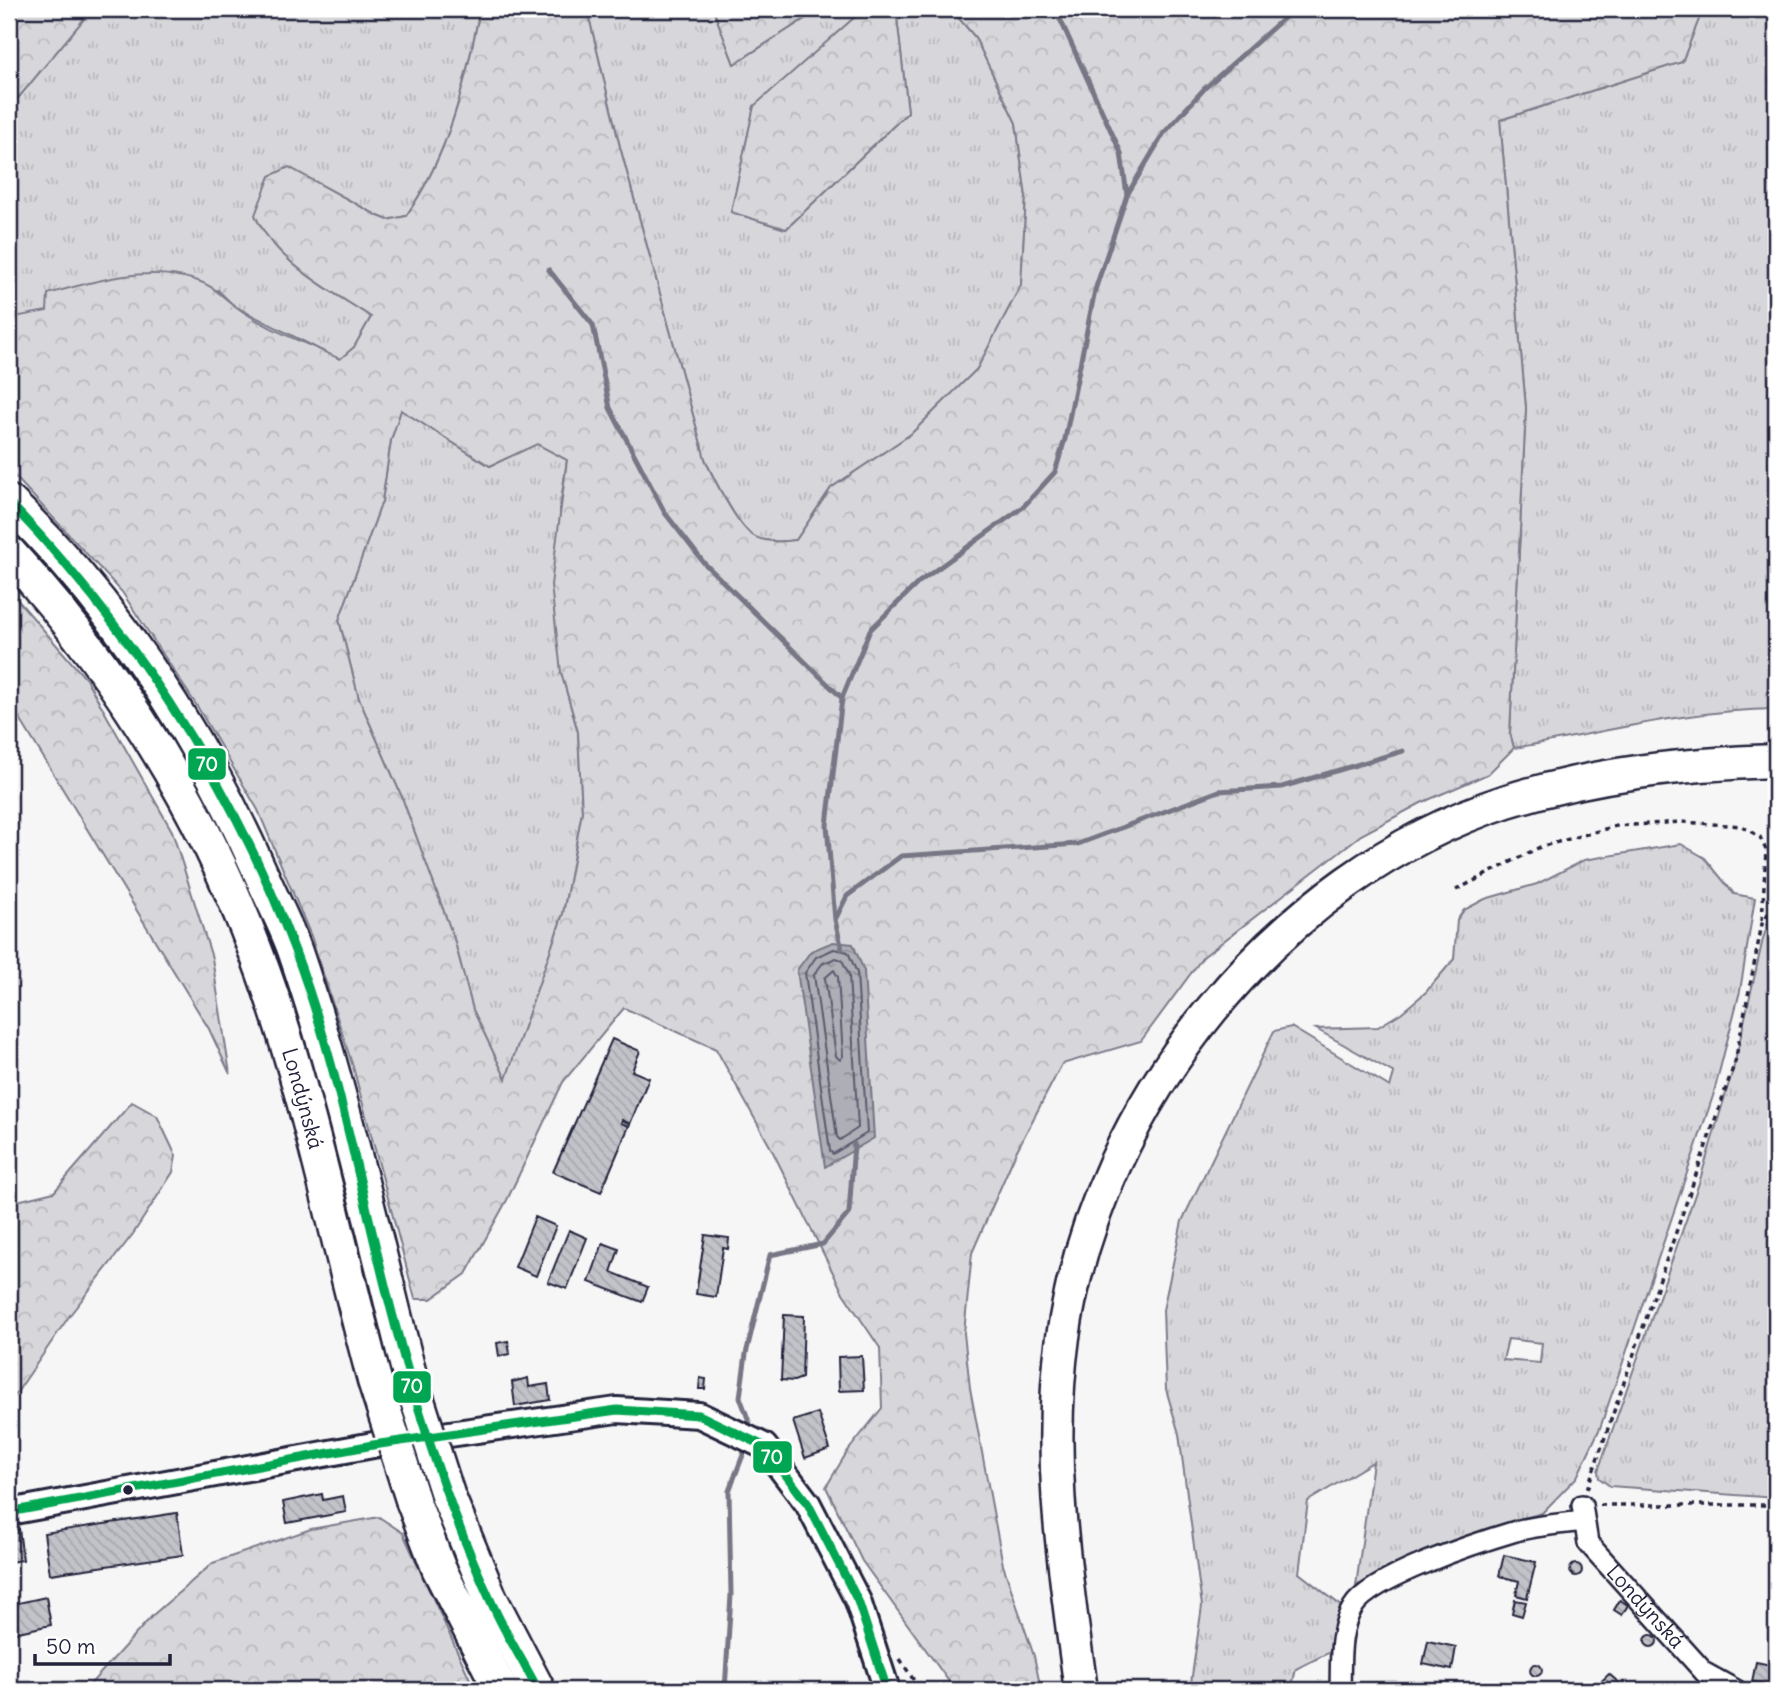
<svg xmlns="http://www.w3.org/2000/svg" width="1785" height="1699" viewBox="0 0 1785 1699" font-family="Delius,sans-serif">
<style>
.grass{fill:url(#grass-tufts);stroke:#7c7c8b;stroke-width:2;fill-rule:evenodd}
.forest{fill:url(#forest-crowns);stroke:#7c7c8b;stroke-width:2;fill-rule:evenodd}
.water{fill:url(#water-ripples);stroke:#767685;stroke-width:2}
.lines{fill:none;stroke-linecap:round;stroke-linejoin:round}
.shore{stroke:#5a5a6d;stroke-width:2}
.stream{stroke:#767685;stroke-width:5}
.building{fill:url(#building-back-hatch);stroke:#22223b;stroke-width:2}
.minor-casing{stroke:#22223b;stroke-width:24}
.tertiary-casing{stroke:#22223b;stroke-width:30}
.primary-casing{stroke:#22223b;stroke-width:37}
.trunk-casing{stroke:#22223b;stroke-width:38}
.path{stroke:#22223b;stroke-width:3.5;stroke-dasharray:5 5;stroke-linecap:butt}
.minor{stroke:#fff;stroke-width:19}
.tertiary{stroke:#fff;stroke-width:24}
.primary{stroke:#fff;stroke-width:32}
.trunk{stroke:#fff;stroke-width:33}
.trunk-bridge-casing{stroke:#22223b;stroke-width:38;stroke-linecap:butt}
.trunk-bridge{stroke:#fff;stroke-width:33}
.bus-1-casing{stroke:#fff;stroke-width:14}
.bus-1{stroke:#00a651;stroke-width:9}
.bus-dot{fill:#22223b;stroke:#fff;stroke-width:2.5}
.labels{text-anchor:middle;stroke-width:5;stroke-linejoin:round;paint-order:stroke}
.street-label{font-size:21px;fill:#22223b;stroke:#fff}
.line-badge{stroke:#fff;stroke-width:2.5}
.badge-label{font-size:19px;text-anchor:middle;font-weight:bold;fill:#fff}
</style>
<defs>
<pattern id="grass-tufts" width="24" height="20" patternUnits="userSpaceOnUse" patternTransform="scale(1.75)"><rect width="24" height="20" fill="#d7d7db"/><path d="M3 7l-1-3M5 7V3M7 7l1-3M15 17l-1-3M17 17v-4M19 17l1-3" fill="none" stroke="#b8b8bd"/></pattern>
<pattern id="forest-crowns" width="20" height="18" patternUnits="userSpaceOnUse" patternTransform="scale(1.75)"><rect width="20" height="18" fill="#d7d7db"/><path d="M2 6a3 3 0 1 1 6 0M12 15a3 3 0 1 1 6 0" fill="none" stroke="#b8b8bd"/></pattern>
<pattern id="water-ripples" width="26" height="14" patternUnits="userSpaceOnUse" patternTransform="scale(1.75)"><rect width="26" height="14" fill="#aeaeb7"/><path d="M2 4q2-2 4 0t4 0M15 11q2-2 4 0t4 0" fill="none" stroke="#8d8d96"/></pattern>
<pattern id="building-back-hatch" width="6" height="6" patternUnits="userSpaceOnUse" patternTransform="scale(1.75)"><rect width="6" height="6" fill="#c2c2c9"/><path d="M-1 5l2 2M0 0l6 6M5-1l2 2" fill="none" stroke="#a6a6ae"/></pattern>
</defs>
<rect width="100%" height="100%" fill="#f6f6f7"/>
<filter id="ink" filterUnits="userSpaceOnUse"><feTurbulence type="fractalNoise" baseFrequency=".0143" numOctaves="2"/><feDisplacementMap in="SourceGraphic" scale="14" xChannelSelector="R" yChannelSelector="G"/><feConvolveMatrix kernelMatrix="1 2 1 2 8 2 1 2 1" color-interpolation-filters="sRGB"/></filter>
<g filter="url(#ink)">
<g class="grass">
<path d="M73 9H480C466 81 449 155 406 216L388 220 378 216 289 168 291 262 371 317 354 348 340 360 234 306 218 290 9 318V109L83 19Z"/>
<path d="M587 9H713L734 64 820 9H864L754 107 731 212 786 229 908 112 896 9H951L975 37 1016 123 1026 197 1021 285 977 369 911 434 831 488 796 540C783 542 764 543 752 535 736 523 713 478 705 459L620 147Z"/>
<path d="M1703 9H1776V709C1687 710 1602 733 1514 748L1510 733 1526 408 1500 120 1682 62Z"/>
<polygon points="401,410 490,466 537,443 567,460 560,507 561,672 578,732 582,812 563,914 506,1080 473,1010 454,939 401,795 359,699 339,620 382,501 391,440"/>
<path d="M1681 844 1705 858 1734 894 1755 898 1740 991 1713 1096 1624 1359 1600 1428 1577 1477 1542 1513 1486 1529 1356 1586 1373 1462 1308 1501 1299 1573 1340 1605 1330 1652 1296 1669 1291 1690H1190L1202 1606 1179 1434 1166 1389 1163 1310 1182 1221 1274 1031 1291 1027 1390 1087 1394 1073 1316 1029 1378 1027 1401 1013 1426 992 1454 959 1457 920 1464 910 1485 899 1537 884 1584 860ZM1508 1339 1542 1343 1540 1363 1503 1360Z"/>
<polygon points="1776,909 1776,1498 1610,1486 1599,1478 1598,1471 1699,1183 1734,1066 1763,939 1769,920"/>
</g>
<g class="forest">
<polygon points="9,9 73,9 84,19 9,109"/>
<path d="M480 9H587L620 147 705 459C713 478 736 523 752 535 764 543 783 542 796 540L831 488 911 434 977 369 1021 285 1026 197 1016 123 975 37 951 9H1703L1682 62 1500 120 1526 408 1510 733 1514 748 1488 774 1421 803 1361 835 1203 957 1141 1041 1062 1064 1016 1152 972 1253 964 1333 970 1388 1003 1565 1034 1656 1041 1690H955L862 1561 826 1487 847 1452 882 1408 880 1348 843 1293 771 1148 716 1049 624 1008 563 1082 507 1200 466 1274 431 1299H415L353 1067 311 936 258 810 197 706 122 592 9 470V318L47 311 48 294C93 281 148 265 195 280 213 285 221 296 235 306 266 329 306 343 340 359L354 347 371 317C329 289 276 263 255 215L270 176 289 167 378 216 388 220 406 216C449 155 466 81 480 9ZM401 410 490 466 537 444 567 460 551 585 561 672 578 732 582 812 563 914 506 1079 473 1010 454 939 401 795 359 699 339 620 382 501 391 440Z"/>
<polygon points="713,9 820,9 734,64"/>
<polygon points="864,9 896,9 908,112 786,229 731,212 754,106"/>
<polygon points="9,590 86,679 172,831 212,958 230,1074 209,1029 9,701"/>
<polygon points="132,1102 157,1116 176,1156 173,1172 133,1234 70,1315 9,1404 9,1203 54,1192"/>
<polygon points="379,1517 403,1533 475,1690 85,1690 153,1615 213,1563 311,1529"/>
</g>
<polygon class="water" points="833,942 853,944 864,971 874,1138 825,1167 797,970 811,951"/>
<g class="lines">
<g class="shore">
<polygon points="834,949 848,952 857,973 867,1133 833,1154 830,1151 805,973 816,957"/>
<polygon points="836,958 842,960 849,975 858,1128 840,1140 837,1137 814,975 822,964"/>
<polygon points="834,970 838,977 843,1056 840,1060 836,1056 825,978"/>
</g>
<g class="stream">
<polyline points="1127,195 1164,133 1205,88 1294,9"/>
<polyline points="549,270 593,325 610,408 665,513 704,563 842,698"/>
<polyline points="836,918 847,896 901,856 1078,844 1219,791 1282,787 1403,751"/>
<polyline points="842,949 835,920 827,825 842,698 870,630 919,582 1023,507 1055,472 1065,439 1095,290 1127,195 1121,153 1061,21 1051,9"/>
<polyline points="751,1427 740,1397 746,1354 770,1255 823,1244 849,1213 854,1144"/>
<polyline points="725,1690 731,1595 729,1491 745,1450"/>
</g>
</g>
<g class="building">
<polygon points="612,1039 640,1051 632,1071 649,1078 630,1124 622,1120 621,1123 629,1126 601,1192 553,1172"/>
<polygon points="535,1217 556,1226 536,1276 515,1267"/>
<polygon points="569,1230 587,1238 567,1289 548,1282"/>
<polygon points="705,1235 729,1238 728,1249 723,1248 716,1297 696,1294"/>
<polygon points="603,1243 619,1249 611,1272 648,1287 642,1302 589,1282"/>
<polygon points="784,1315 804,1316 802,1378 794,1381 781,1380"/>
<polygon points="508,1341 510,1354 499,1356 497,1343"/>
<polygon points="862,1356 864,1390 839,1391 838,1357"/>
<polygon points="528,1378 529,1387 548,1384 550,1400 515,1406 512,1382"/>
<polygon points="700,1378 706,1379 705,1389 699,1389"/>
<polygon points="818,1413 830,1449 805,1458 793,1421"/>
<polygon points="322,1494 323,1500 343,1496 346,1512 287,1523 283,1502"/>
<polygon points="177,1513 183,1555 50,1574 44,1533"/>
<polygon points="19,1529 23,1560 9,1562 9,1531"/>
<polygon points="1504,1555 1536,1562 1527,1598 1516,1595 1519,1581 1499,1576"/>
<circle cx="1576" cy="1570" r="6"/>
<polygon points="46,1597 51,1625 9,1634 9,1605"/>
<polygon points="1515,1600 1526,1602 1522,1616 1512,1613"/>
<polygon points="1620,1600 1628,1605 1622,1615 1614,1610"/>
<circle cx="1651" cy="1641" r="6"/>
<polygon points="1428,1641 1456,1647 1452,1670 1423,1664"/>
<polygon points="1756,1662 1776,1666 1776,1686 1752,1682"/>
<circle cx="1536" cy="1670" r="6"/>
<polygon points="1609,1674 1618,1682 1612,1690 1592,1690"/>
</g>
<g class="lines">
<g class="minor-casing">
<g id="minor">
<path id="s1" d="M1582 1505 1588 1543 1705 1673 1736 1690"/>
<path d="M1340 1690C1341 1663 1338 1631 1353 1607 1371 1577 1479 1542 1516 1531 1538 1525 1561 1524 1584 1521"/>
</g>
</g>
<g class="tertiary-casing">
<polyline id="tertiary" points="9,1512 373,1445 617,1410 699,1415 764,1446 808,1504 858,1601 887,1690"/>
</g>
<g class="primary-casing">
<path id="primary" d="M1081 1690C1065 1572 1046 1457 1063 1337 1097 1102 1279 875 1507 801 1596 773 1684 764 1776 761"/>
</g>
<g class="trunk-casing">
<g id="trunk">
<path d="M9 502C118 607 201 738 262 876 273 902 287 927 296 954 343 1092 374 1236 410 1377"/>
<path id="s2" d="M9 553C117 671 201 805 257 955 309 1093 336 1240 375 1382"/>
<polyline points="448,1496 490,1598 538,1690"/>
<polyline points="413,1501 439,1569 501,1690"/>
</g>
</g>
<g class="path">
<polyline points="1456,890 1540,847 1616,826 1682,822 1742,826 1760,837 1766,850 1762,922"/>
<polyline points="1587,1489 1735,1062 1762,924 1776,900"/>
<polyline points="1600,1505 1776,1505"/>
<polyline points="900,1659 920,1690"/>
</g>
<use href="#minor" class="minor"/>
<use href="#tertiary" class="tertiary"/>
<use href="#primary" class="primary"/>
<use href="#trunk" class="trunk"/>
<g class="trunk-bridge-casing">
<g id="trunk-bridge">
<polyline points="410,1377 448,1496"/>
<polyline points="375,1382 413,1501"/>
</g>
</g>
<use href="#trunk-bridge" class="trunk-bridge"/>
<g class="bus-1-casing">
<g id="bus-1">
<path d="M9 502C134 632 231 781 295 951 341 1073 362 1202 396 1328 421 1423 452 1519 494 1608 507 1636 524 1663 538 1690"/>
<polyline points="9,1512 373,1445 617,1410 699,1415 764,1446 808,1504 858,1601 887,1690"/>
</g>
</g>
<use href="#bus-1" class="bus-1"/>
</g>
</g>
<circle class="bus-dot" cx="128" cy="1490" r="6"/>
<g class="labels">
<g class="street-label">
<text dy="7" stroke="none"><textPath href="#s2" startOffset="626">Londýnská</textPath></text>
<text dy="7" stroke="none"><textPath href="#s1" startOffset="124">Londýnská</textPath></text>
</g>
</g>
<g class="line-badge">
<rect x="187" y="747" width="40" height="34" rx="7" fill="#00a651"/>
<rect x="392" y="1370" width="40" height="34" rx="7" fill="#00a651"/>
<rect x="752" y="1440" width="41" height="34" rx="7" fill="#00a651"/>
</g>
<g class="badge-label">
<text x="207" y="771">70</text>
<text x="412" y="1393">70</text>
<text x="772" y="1464">70</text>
</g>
<rect width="1785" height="1699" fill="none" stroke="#fff" stroke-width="35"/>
<rect x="18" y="18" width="1750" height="1664" fill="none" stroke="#22223b" stroke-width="2.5" filter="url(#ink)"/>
<path d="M35 1654v10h135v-10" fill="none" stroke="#22223b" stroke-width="3.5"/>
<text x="46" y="1654" font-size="21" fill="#22223b" stroke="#ffffff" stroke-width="5" paint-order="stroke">50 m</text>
</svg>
